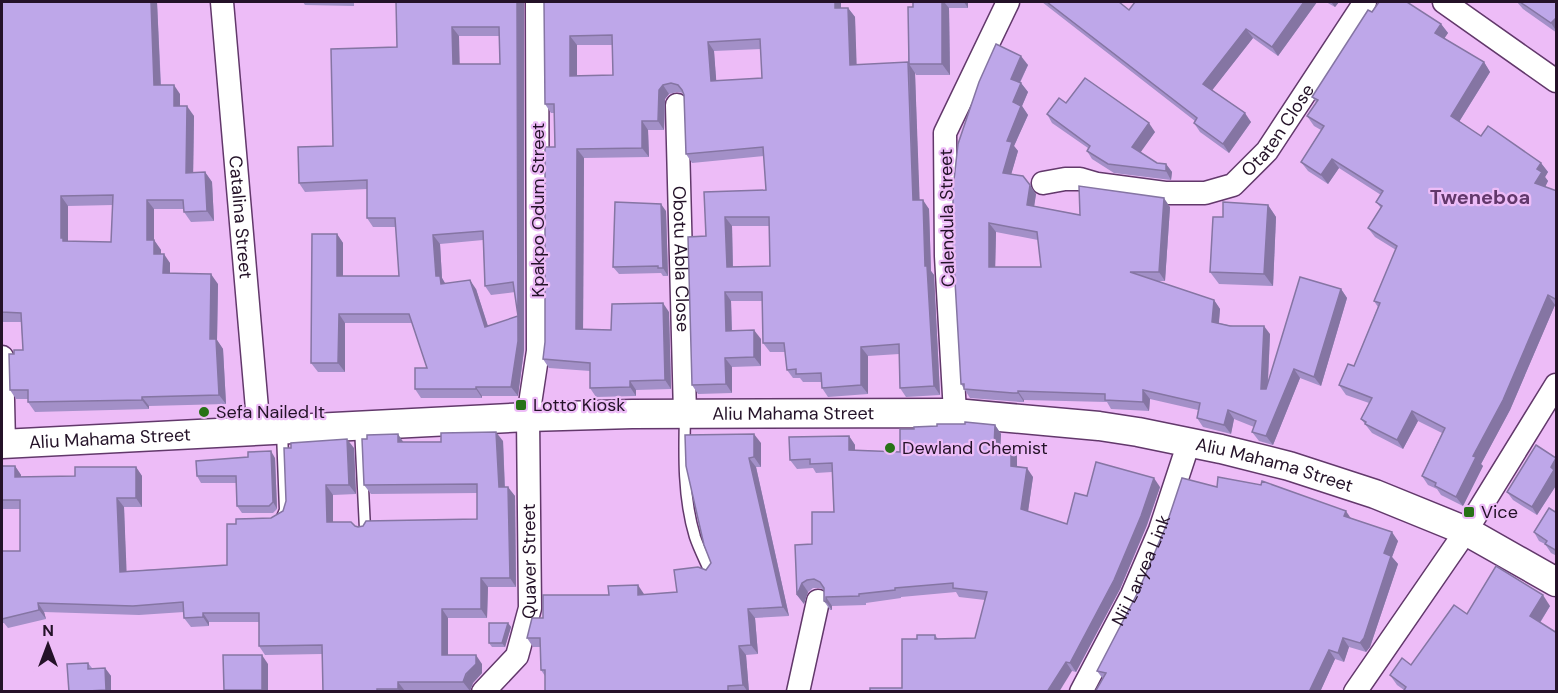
<svg xmlns="http://www.w3.org/2000/svg" width="1558" height="693" viewBox="0 0 1558 693" font-family="'DM Sans',sans-serif">
<style>
.lines{fill:none;stroke-linecap:round;stroke-linejoin:round}
.service-casing{stroke:#62386b;stroke-width:13}
.minor-casing{stroke:#62386b;stroke-width:25}
.tertiary-casing{stroke:#62386b;stroke-width:31}
.service{stroke:#fff;stroke-width:10}
.minor{stroke:#fff;stroke-width:22}
.tertiary{stroke:#fff;stroke-width:28}
.wall{fill:#a390c8;fill-rule:evenodd}
.shaded-wall{fill:#8575a3}
.building{fill:#bea7e9;stroke:#8575a3;stroke-width:1.5;fill-rule:evenodd}
.poi-dot{fill:#277216;stroke:#edbcf7;stroke-width:2}
.labels{text-anchor:middle;stroke-width:4.5;stroke-linejoin:round;paint-order:stroke}
.street-label{font-size:18px;fill:#241228;stroke:#edbcf7}
.poi-label{font-size:18px;fill:#241228;stroke:#edbcf7;text-anchor:start}
.neighbourhood-label{font-size:20px;font-weight:bold;fill:#62386b;stroke:#edbcf7}
</style>
<rect width="100%" height="100%" fill="#edbcf7"/>
<g class="lines">
<g class="service-casing">
<g id="service">
<path d="M685 414C684 455 683 498 695 537 699 549 705 560 710 572"/>
<polyline points="360,427 365,529"/>
<polyline points="282,432 285,510 282,517"/>
</g>
</g>
<g class="minor-casing">
<g id="minor">
<path id="s1" d="M222 2 259 432"/>
<polyline points="1444,2 1556,81"/>
<path id="s2" d="M677 105 685 414"/>
<path id="s3" d="M1043 183 1065 179H1080L1097 184 1165 193H1205L1233 185 1267 151 1365 2"/>
<polyline points="2,357 4,444"/>
<polyline points="955,413 946,256 945,133 1008,2"/>
<path id="s4" d="M483 692 517 656 530 608 528 417 538 351 537 2"/>
<polyline points="798,692 818,601"/>
<path id="s5" d="M1081 692 1132 595 1160 530 1189 442"/>
<polyline points="1355,692 1466,531 1556,385"/>
</g>
</g>
<g class="tertiary-casing">
<g id="tertiary">
<path id="s6" d="M2 444 528 417 632 414 955 413 1099 426 1138 432 1221 449 1289 466 1375 494 1466 531 1556 582"/>
</g>
</g>
<use href="#service" class="service"/>
<use href="#minor" class="minor"/>
<use href="#tertiary" class="tertiary"/>
</g>
<g class="wall">
<path d="M2 2H159H157L161 85 180 94V106L194 116 193 172H205L212 182 214 221 191 222 184 212V209H154V240L161 250V254L170 263V273L218 284 217 340 223 349 226 404 149 406V409L35 412 28 402V399H16L10 390 14 354 23 350 21 322H2ZM113 205 111 242 68 241V206Z"/>
<polygon points="303,2 354,2 354,6 305,5"/>
<path d="M524 2V350L518 396H482V398H421L415 389 427 368 412 323H345V372H318L311 363 337 234 343 243V276H399L396 227H373L367 218V189L305 192 299 183 333 146 397 47ZM459 36H499L500 64H459ZM483 240 485 286 491 295 515 292 518 316 488 326 476 289 445 283 442 278 440 244Z"/>
<path d="M544 2H841V8H848L855 17 856 65 908 62 913 2H968V8H949L950 75H916L915 73 919 200 929 209 931 271 934 275 940 395 906 397 900 388 899 354 868 356V394L828 397 822 388 821 382H803L800 378H793L787 370 785 352H770L763 343V301H731L732 330 761 339V366L732 367V393L698 394 692 385 706 236 704 192 766 190 764 156 692 163 686 154 684 93 677 92 669 94 665 99 664 130H648L649 157 584 158 583 329 611 330 669 312 671 389 636 390V396L596 397 590 388V371L549 368 543 359 545 342 555 147 554 113H551L545 104ZM577 45H612L613 75 577 76ZM761 49 762 78 716 81 714 51ZM732 226H769L770 266 733 267Z"/>
<polygon points="1042,2 1119,2 1129,10 1317,2 1278,56 1253,38 1212,90 1251,122 1229,153 1200,132 1194,123 1195,121"/>
<polygon points="1326,2 1339,2 1335,7"/>
<polygon points="1517,2 1557,2 1557,33 1523,9"/>
<polygon points="1372,12 1441,24 1448,33 1444,38 1484,62 1490,72 1459,122 1481,136 1541,163 1548,172 1545,177 1548,181 1545,187 1557,191 1557,306 1555,305 1510,410 1481,464 1483,466 1463,506 1441,495 1437,489 1428,485 1422,476 1442,433 1418,421 1403,449 1372,433 1361,419 1369,403 1346,395 1339,385 1354,366 1378,307 1374,301 1396,250 1375,237 1368,228 1381,208 1376,202 1381,195 1339,168 1328,184 1308,171 1301,162 1321,130 1314,126 1307,116 1316,102 1312,97"/>
<path d="M996 44 1028 65 1020 83H1021L1028 92 1022 106 1028 115 1014 146 1018 151 1011 174 1036 194 1034 206 1080 215 1170 207 1165 281H1157L1214 300 1220 309 1219 323 1270 334 1268 383 1341 289 1347 298 1321 386 1300 378 1273 445 1259 441 1252 432 1254 427 1234 419 1231 434 1203 427 1197 418 1198 410 1150 399 1149 411 1111 409 1107 402 1024 400V402H1020L970 398 961 384ZM996 232 1038 240 1041 267H995Z"/>
<polygon points="1066,103 1155,132 1140,152 1157,163 1166,164 1172,172 1171,180 1114,173 1092,159 1087,151 1088,148 1052,123 1047,114"/>
<polygon points="1268,205 1276,217 1273,286 1219,284 1210,272 1223,217"/>
<polygon points="666,211 668,276 663,276 661,273 619,274 613,267"/>
<polygon points="995,425 1001,434 1000,447 1017,456 1017,467 1033,477 1028,512 1067,524 1087,496 1160,487 1147,525 1120,589 1076,672 1072,671 902,688 917,639 935,635 938,639 975,638 985,600 959,597 956,592 901,597 901,598 866,603 866,605 832,606 832,610 830,610 824,601 824,590 820,588 813,588 808,592 804,604 797,595 812,544 834,512 832,472 816,473 813,468 797,469 790,460 849,436 855,445 855,450 900,452 914,429"/>
<polygon points="503,441 505,487 515,496 516,587 488,587 487,618 448,618 448,655 482,664 482,673 473,683 470,691 323,692 322,654 265,655 259,646 259,622 209,622 209,626 191,627 184,618 184,612 139,615 44,612 46,619 8,628 4,623 2,623 2,551 20,551 20,509 2,509 2,466 15,466 21,475 21,477 75,476 136,467 142,476 142,507 124,507 126,571 227,565 236,524 271,518 283,511 354,448 356,494 333,495 333,522 358,527 477,519 477,493 371,494 364,485 403,442"/>
<polygon points="761,443 761,467 756,467 789,616 755,618 758,654 746,655 749,692 545,692 545,676 541,670 540,647 533,647 527,638 609,595 644,595 677,592 706,570 711,563 686,466"/>
<polygon points="275,458 277,509 273,513 242,513 237,506 236,483 201,483 197,476"/>
<polygon points="1556,458 1557,484 1537,515 1513,500 1507,492"/>
<polygon points="1217,487 1351,518 1398,541 1392,557 1398,564 1370,647 1366,652 1349,647 1344,662 1335,659 1320,692 1095,692 1103,679 1097,671"/>
<polygon points="1557,513 1557,556 1551,553 1545,544 1539,541 1534,532"/>
<polygon points="1550,606 1540,623 1404,690 1397,685 1390,675 1411,665 1467,614"/>
<polygon points="508,623 511,627 505,647 492,647 489,643"/>
<polygon points="88,663 92,668 105,668 111,676 111,692 69,692"/>
<polygon points="268,664 268,692 224,692 224,690"/>
</g>
<g class="shaded-wall">
<polygon points="151,2 157,2 161,94 154,85"/>
<polygon points="517,2 524,2 524,350 518,396 511,387 518,341"/>
<polygon points="835,2 841,2 841,17 835,8"/>
<polygon points="942,2 944,2 949,8 950,75 942,64"/>
<polygon points="964,2 968,2 968,8"/>
<polygon points="1304,2 1317,2 1278,56 1272,47"/>
<polygon points="1331,2 1339,2 1335,7"/>
<polygon points="848,8 855,17 857,74 850,65"/>
<polygon points="1556,16 1557,18 1557,32 1551,23"/>
<polygon points="1441,24 1448,33 1442,42 1435,33"/>
<polygon points="452,27 459,36 460,73 453,64"/>
<polygon points="1246,29 1253,38 1210,93 1203,84"/>
<polygon points="570,36 577,45 577,85 570,76"/>
<polygon points="708,42 714,51 717,90 711,81"/>
<polygon points="1021,56 1028,65 1017,88 1011,79"/>
<polygon points="1484,62 1490,72 1457,125 1451,116"/>
<polygon points="909,64 915,73 920,209 913,200"/>
<polygon points="1021,83 1028,92 1022,106 1028,115 1014,146 1018,151 1009,182 1003,173 1007,141 1013,102"/>
<polygon points="174,85 180,94 180,116 174,106"/>
<polygon points="663,85 669,94 665,99 664,130 658,121 659,90"/>
<polygon points="187,106 194,116 193,183 186,173"/>
<polygon points="1245,113 1251,122 1229,153 1223,144"/>
<polygon points="642,121 648,130 649,157 642,148"/>
<polygon points="1149,123 1155,132 1138,156 1132,147"/>
<polygon points="577,149 584,158 583,338 576,329"/>
<polygon points="1332,159 1339,168 1328,184 1321,175"/>
<polygon points="1541,163 1548,172 1545,177 1548,181 1542,193 1535,183 1537,169"/>
<polygon points="1166,164 1172,172 1171,180 1166,171"/>
<polygon points="205,172 212,182 214,221 207,211"/>
<polygon points="1030,185 1036,194 1033,214 1027,205"/>
<polygon points="61,196 68,206 68,244 70,251 61,238"/>
<polygon points="1164,198 1170,207 1165,281 1159,272"/>
<polygon points="147,200 154,209 154,250 147,240"/>
<polygon points="923,200 929,209 931,271 934,275 940,395 934,386 925,266"/>
<polygon points="661,204 666,211 668,276 663,268"/>
<polygon points="1268,205 1276,217 1273,286 1264,274"/>
<polygon points="725,217 732,226 733,276 727,267"/>
<polygon points="989,223 996,232 995,276 989,267"/>
<polygon points="337,234 343,243 343,285 337,276"/>
<polygon points="433,235 440,244 442,278 446,285 447,293 436,276"/>
<polygon points="154,240 161,250 161,263 154,254"/>
<polygon points="164,254 170,263 170,283 163,273"/>
<polygon points="211,274 218,284 217,340 223,349 226,404 219,395 210,339"/>
<polygon points="470,280 476,289 491,336 485,327"/>
<polygon points="1341,289 1347,298 1321,386 1314,377"/>
<polygon points="725,292 731,301 732,340 726,331"/>
<polygon points="1548,295 1555,305 1510,410 1481,464 1483,466 1463,506 1456,497 1473,456"/>
<polygon points="1214,300 1220,309 1218,331 1212,322"/>
<polygon points="663,303 669,312 671,389 665,380"/>
<polygon points="339,314 345,323 345,372 338,363"/>
<polygon points="1264,326 1270,334 1267,397 1261,389"/>
<polygon points="754,330 761,339 761,366 754,357"/>
<polygon points="861,347 868,356 868,394 861,385"/>
<polygon points="725,358 732,367 732,393 726,384"/>
<polygon points="1294,369 1300,378 1273,445 1266,436"/>
<polygon points="630,381 636,390 636,396 630,387"/>
<polygon points="476,387 482,396 482,398 476,389"/>
<polygon points="1143,390 1150,399 1149,411 1143,402"/>
<polygon points="1018,391 1024,400 1024,402 1018,393"/>
<polygon points="142,397 149,406 149,409 142,400"/>
<polygon points="1228,410 1234,419 1231,434 1224,425"/>
<polygon points="1412,411 1418,421 1403,449 1397,440"/>
<polygon points="995,425 1001,434 1000,456 994,447"/>
<polygon points="496,432 503,441 505,496 499,487"/>
<polygon points="398,434 404,443 398,442"/>
<polygon points="754,434 761,443 761,467 754,457"/>
<polygon points="849,436 855,445 855,459 849,450"/>
<polygon points="347,439 354,448 356,494 349,485"/>
<polygon points="1011,447 1017,456 1017,475 1011,466"/>
<polygon points="271,451 275,458 277,509 273,502"/>
<polygon points="749,458 756,467 789,616 783,607"/>
<polygon points="1556,458 1557,484 1537,515 1532,507 1551,467"/>
<polygon points="15,466 21,475 21,486 15,477"/>
<polygon points="136,467 142,476 142,507 136,498"/>
<polygon points="1027,468 1033,477 1027,518 1021,509"/>
<polygon points="1154,478 1160,487 1147,525 1120,589 1076,672 1070,663"/>
<polygon points="326,485 333,495 333,531 327,522"/>
<polygon points="508,487 515,496 516,587 510,578"/>
<polygon points="117,498 124,507 127,581 120,572"/>
<polygon points="1346,511 1352,520 1344,516"/>
<polygon points="1392,532 1398,541 1392,557 1398,564 1370,647 1366,652 1360,643 1384,553"/>
<polygon points="481,578 488,587 487,618 481,609"/>
<polygon points="802,583 808,592 804,604 797,595"/>
<polygon points="638,585 644,594 638,595"/>
<polygon points="1543,595 1550,606 1537,627 1530,616"/>
<polygon points="826,597 832,606 832,610 826,602"/>
<polygon points="38,603 44,612 46,619 39,610"/>
<polygon points="442,609 448,618 448,664 442,655"/>
<polygon points="748,609 755,618 758,654 751,645"/>
<polygon points="203,613 209,622 209,626 203,617"/>
<polygon points="508,623 511,627 505,647 502,643"/>
<polygon points="1343,638 1349,647 1344,662 1338,653"/>
<polygon points="739,646 746,655 749,692 748,692 743,685"/>
<polygon points="1329,650 1335,659 1320,692 1309,692"/>
<polygon points="262,655 268,664 268,692 263,692 262,690"/>
<polygon points="476,655 482,664 482,673 473,683 470,691 463,682"/>
<polygon points="1066,662 1072,671 1059,692 1047,692"/>
<polygon points="105,668 111,676 111,692 107,692 106,690"/>
<polygon points="398,682 405,691 405,692 400,692 398,689"/>
</g>
<g class="building">
<path d="M2 2H151L154 85H174V106H187L186 173 205 172 207 211 184 212 183 200H147V240H154V254H164L163 273 211 274 210 339H216L219 395 142 397V400L28 402V390H10L9 354H14V350H23L21 313 2 312ZM113 195 111 242 63 241V238H61V196Z"/>
<path d="M396 2H517L518 341 511 387H476V389H415V368H427L409 314H339L338 363H311L312 234H337V276H399L395 218H367V180L299 183 298 147 333 146 331 49 397 47ZM452 27H499L500 64H453ZM483 231 485 286 513 282 518 316 485 327 470 280 441 284 440 276H436L433 235Z"/>
<path d="M544 2H835V8H848L850 65 908 62 913 200H923L925 266H927L934 386 900 388 899 344 861 347V385L822 388 821 373 796 374V369L787 370 784 343H763L762 292H725L726 331 754 330V357L725 358 726 384 692 385 688 237 706 236 704 192 766 190 763 147 686 154 684 95 682 90 678 85 671 83 663 85 659 90 658 121H642V148L577 149 576 329 611 330 612 304 663 303 665 380 630 381V387L590 388V363L543 359 545 342V147H555L554 104H545ZM612 35 613 75 570 76V36ZM760 39 762 78 711 81 708 42ZM725 217H769L770 266 727 267Z"/>
<polygon points="913,2 942,2 942,64 909,64 908,7 913,7"/>
<polygon points="1047,2 1119,2 1129,10 1135,2 1304,2 1272,47 1246,29 1203,84 1245,113 1223,144 1194,123 1197,118"/>
<polygon points="1379,2 1407,2 1441,24 1435,33 1484,62 1451,116 1481,136 1488,126 1541,163 1537,169 1542,172 1535,183 1557,191 1557,300 1548,295 1503,400 1473,456 1476,457 1456,497 1435,486 1436,483 1422,476 1445,428 1412,411 1397,440 1365,424 1366,422 1361,419 1372,398 1339,385 1348,364 1354,366 1380,303 1374,301 1397,246 1368,228 1382,206 1376,202 1383,191 1332,159 1321,175 1301,162 1324,126 1307,116 1318,100 1312,97 1368,10 1372,12"/>
<polygon points="1520,2 1557,2 1557,17 1551,23"/>
<path d="M996 44 1021 56 1011 79 1021 83 1013 102 1021 106 1007 141 1012 142 1003 173 1023 176 1030 185 1027 205 1080 215 1079 186 1164 198 1159 272H1130L1214 300 1212 322 1230 326H1264L1261 389H1266L1300 277 1341 289 1314 377 1294 369 1266 436 1252 432 1256 421 1228 410 1224 425 1197 418 1200 403 1143 390V402L1105 400V394L1018 391V393H1013L964 389V384H961L953 247V189L958 144 979 82ZM989 223 1037 232 1041 267H989Z"/>
<polygon points="1085,78 1149,123 1132,147 1157,163 1166,164 1166,171 1108,164 1087,151 1090,146 1047,114 1059,98 1066,103"/>
<polygon points="615,202 661,204 663,268 658,268 658,266 613,267"/>
<polygon points="1223,202 1268,205 1264,274 1210,272 1213,217 1223,217"/>
<polygon points="965,422 995,425 994,447 1011,447 1011,466 1027,468 1021,509 1067,524 1075,493 1087,496 1096,462 1154,478 1141,516 1114,580 1070,663 1066,662 1047,692 870,692 870,688 902,688 902,639 917,639 917,635 935,635 935,639 975,638 987,592 953,588 953,583 895,588 895,590 859,594 859,596 826,597 826,602 824,601 824,588 820,582 814,579 807,580 802,583 797,595 795,545 812,544 812,512 834,512 832,463 810,464 810,459 790,460 789,437 849,436 849,450 900,452 900,429 914,429 914,427 937,426 937,424 965,424"/>
<polygon points="496,432 499,487 508,487 510,578 481,578 481,609 442,609 442,655 476,655 476,664 466,674 463,682 398,682 398,689 377,689 377,692 323,692 322,645 259,646 259,613 203,613 203,617 184,618 183,602 133,606 38,603 39,610 2,619 2,551 20,551 20,500 2,500 2,466 15,466 15,477 75,476 75,467 136,467 136,498 117,498 120,572 227,565 227,524 236,524 236,519 271,518 283,511 286,501 284,448 291,448 291,443 347,439 349,485 326,485 327,522 351,522 355,526 358,527 363,526 366,521 477,519 477,484 364,485 362,439 367,439 367,435 398,434 398,442 441,442 441,433"/>
<polygon points="754,434 754,457 749,458 783,607 748,609 751,645 739,646 743,685 728,686 728,692 545,692 545,670 541,670 540,638 527,638 532,618 543,618 543,595 609,595 608,586 638,585 638,595 677,592 674,570 698,567 706,570 711,563 704,545 686,466 685,435"/>
<polygon points="1536,445 1556,458 1551,467 1554,470 1532,507 1507,492"/>
<polygon points="271,451 273,502 269,506 237,506 236,476 197,476 196,461 248,457 248,452"/>
<polygon points="1218,477 1261,485 1262,481 1346,511 1344,516 1392,532 1384,553 1391,556 1364,638 1360,643 1343,638 1338,653 1329,650 1309,692 1095,692 1106,673 1097,671 1138,592 1166,526 1182,478 1217,487"/>
<polygon points="1549,508 1557,513 1557,551 1545,544 1547,541 1534,532"/>
<polygon points="1496,566 1543,595 1530,616 1557,633 1557,692 1403,692 1406,687 1390,675 1402,658 1411,665 1454,605 1467,614"/>
<polygon points="489,623 508,623 502,643 489,643"/>
<polygon points="223,655 262,655 262,690 224,690"/>
<polygon points="88,663 88,669 105,668 106,690 69,692 67,664"/>
</g>
<g class="poi-dot">
<rect x="515" y="399" width="12" height="12" rx="3"/>
<circle cx="204" cy="412" r="6"/>
<circle cx="890" cy="448" r="6"/>
<rect x="1463" y="506" width="12" height="12" rx="3"/>
</g>
<g class="labels">
<g class="street-label">
<text dy="6" stroke="none"><textPath href="#s3" startOffset="264">Otaten Close</textPath></text>
<text transform="translate(538 210) rotate(-90)" y="6">Kpakpo Odum Street</text>
<text dy="6" stroke="none"><textPath href="#s1" startOffset="216">Catalina Street</textPath></text>
<text transform="translate(947 218) rotate(-91)" y="6">Calendula Street</text>
<text dy="6" stroke="none"><textPath href="#s2" startOffset="154">Obotu Abla Close</textPath></text>
<text dy="6" stroke="none"><textPath href="#s6" startOffset="792">Aliu Mahama Street</textPath></text>
<text dy="6" stroke="none"><textPath href="#s6" startOffset="108">Aliu Mahama Street</textPath></text>
<text dy="6" stroke="none"><textPath href="#s6" startOffset="1278">Aliu Mahama Street</textPath></text>
<text dy="6" stroke="none"><textPath href="#s4" startOffset="146">Quaver Street</textPath></text>
<text dy="6" stroke="none"><textPath href="#s5" startOffset="136">Nii Laryea Link</textPath></text>
</g>
<g class="poi-label">
<text x="533" y="411">Lotto Kiosk</text>
<text x="216" y="418">Sefa Nailed It</text>
<text x="902" y="454">Dewland Chemist</text>
<text x="1481" y="518">Vice</text>
</g>
<g class="neighbourhood-label">
<text x="1480" y="204">Tweneboa</text>
</g>
</g>
<rect width="1558" height="693" fill="none" stroke="#241228" stroke-width="6"/>
<g transform="translate(48 645)" stroke="#edbcf7" stroke-width="4.5" paint-order="stroke">
<path d="M0-4.5L10 22L0 15L-10 22Z" fill="#241228"/>
<text y="-9" font-size="16" font-weight="bold" text-anchor="middle" fill="#241228">N</text>
</g>
</svg>
